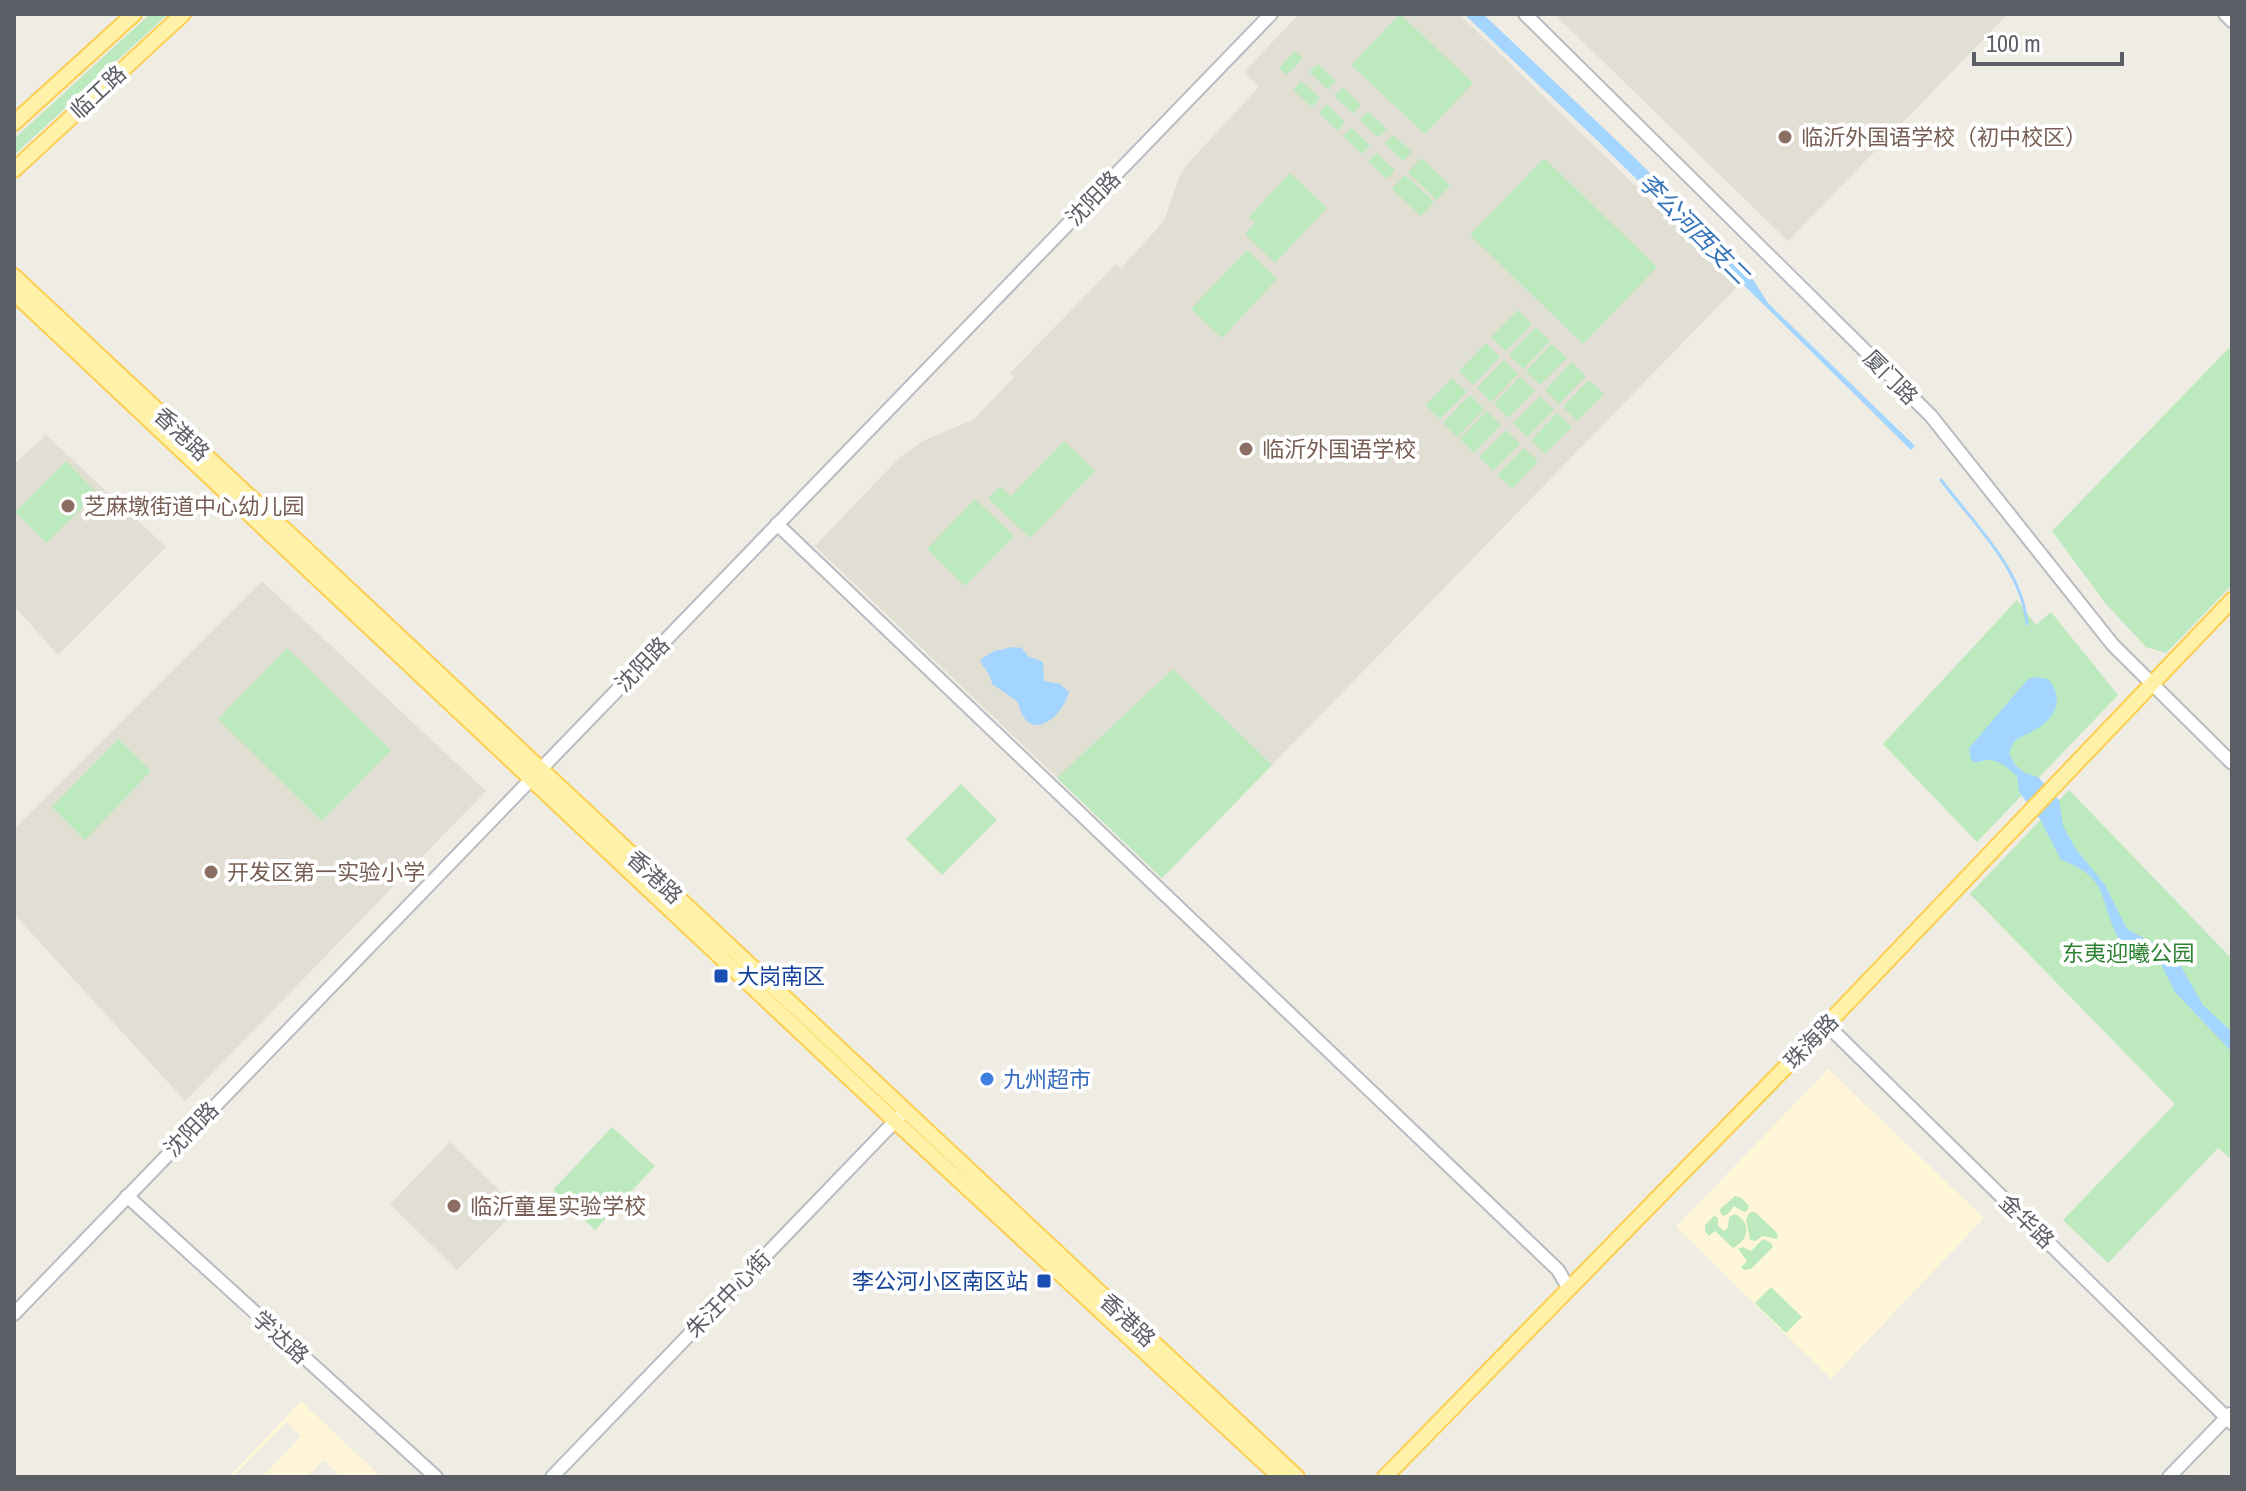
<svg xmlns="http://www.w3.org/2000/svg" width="2246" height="1491" viewBox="0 0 2246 1491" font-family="'Archivo Narrow','Noto Sans SC',sans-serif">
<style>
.commercial{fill:#fff6d8}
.education{fill:#e1dfd3}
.green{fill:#bde9be}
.water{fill:#a3d5ff}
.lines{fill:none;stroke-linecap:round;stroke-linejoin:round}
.stream{stroke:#a3d5ff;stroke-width:3}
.minor-casing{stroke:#b8bbc0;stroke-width:16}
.major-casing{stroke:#fdce4e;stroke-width:18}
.minor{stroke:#fff;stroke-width:12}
.major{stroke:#fff2a8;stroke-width:14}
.education-dot{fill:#8d6e63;stroke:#fff;stroke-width:3}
.transit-dot{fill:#1a4fb4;stroke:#fff;stroke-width:3}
.shop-dot{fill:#3f7fe0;stroke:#fff;stroke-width:3}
.labels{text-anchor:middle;stroke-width:8;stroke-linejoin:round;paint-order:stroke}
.street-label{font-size:22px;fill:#5b5f65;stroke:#fff}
.education-label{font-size:22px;fill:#785e54;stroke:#fff;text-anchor:start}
.park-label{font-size:22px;fill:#2d8232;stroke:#fff}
.transit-label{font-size:22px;fill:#164399;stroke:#fff;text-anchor:start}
.shop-label{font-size:22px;fill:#366cbe;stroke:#fff;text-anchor:start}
.water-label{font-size:24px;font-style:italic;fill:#3775b9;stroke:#fff}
</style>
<rect width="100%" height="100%" fill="#efece3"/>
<g class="commercial">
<polygon points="1828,1069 1984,1218 1831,1379 1676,1227"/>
<polygon points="301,1401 381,1477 335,1477 338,1474 323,1460 307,1477 262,1477 301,1436 287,1422 233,1477 229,1477"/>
</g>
<g class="education">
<polygon points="1299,14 1459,14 1738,286 1162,878 815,546 900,457 925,440 973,420 1014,377 1010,373 1116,264 1121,268 1156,230 1165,218 1179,177 1188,163 1259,87 1244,72"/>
<polygon points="1554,14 2002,14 2005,17 1788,241"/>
<polygon points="46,435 166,547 58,655 14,606 14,464"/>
<polygon points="262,581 486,791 185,1101 14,914 14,829"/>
<polygon points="450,1142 518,1209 457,1270 390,1204"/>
</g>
<g class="green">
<polygon points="150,14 168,14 14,155 14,139"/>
<polygon points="1400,14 1473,83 1425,134 1351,65"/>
<polygon points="1295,51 1303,58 1287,75 1279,68"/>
<polygon points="1318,64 1336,81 1328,90 1309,72"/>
<polygon points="1301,81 1320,98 1312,107 1293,90"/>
<polygon points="1343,87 1361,105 1353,114 1334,96"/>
<polygon points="1327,104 1345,122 1337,131 1319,113"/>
<polygon points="1368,111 1387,129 1378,137 1360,120"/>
<polygon points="1351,128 1370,145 1362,154 1343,136"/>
<polygon points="1393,135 1412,152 1403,161 1385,144"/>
<polygon points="1376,153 1395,170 1387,179 1368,162"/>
<polygon points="1421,158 1450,185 1437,200 1408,173"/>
<polygon points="1544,158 1657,267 1583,344 1470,235"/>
<polygon points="1290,173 1327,208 1275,263 1245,234 1255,223 1249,217"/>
<polygon points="1405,175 1434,202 1421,216 1392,189"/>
<polygon points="1247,250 1277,279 1222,338 1191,309"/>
<polygon points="1518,310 1532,324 1506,351 1491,337"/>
<polygon points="1536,327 1550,341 1523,369 1509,355"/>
<polygon points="1486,343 1500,357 1473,385 1459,371"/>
<polygon points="1552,344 1567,358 1540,385 1526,371"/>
<polygon points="2232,345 2232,585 2166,653 2146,647 2106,604 2052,531"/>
<polygon points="1504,360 1518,374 1491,402 1477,388"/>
<polygon points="1572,362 1586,376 1559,404 1545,390"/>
<polygon points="1520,377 1535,391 1508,418 1494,404"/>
<polygon points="1452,378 1467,392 1440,419 1425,405"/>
<polygon points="1589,380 1604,394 1577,421 1563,407"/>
<polygon points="1470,395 1484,409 1457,437 1443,423"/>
<polygon points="1540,396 1554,410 1527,437 1513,423"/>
<polygon points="1487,411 1501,425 1474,453 1460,439"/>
<polygon points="1557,413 1572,427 1545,454 1531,440"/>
<polygon points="1506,430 1520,444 1493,471 1479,457"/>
<polygon points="1064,441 1095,471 1030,538 988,498 1000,486 1011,496"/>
<polygon points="1524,448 1538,461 1512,489 1497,475"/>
<polygon points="66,461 97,493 46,543 15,512"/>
<polygon points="975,499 1014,536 965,586 927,549"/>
<polygon points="2017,600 2036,625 2051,612 2118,695 1977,842 1883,744"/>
<polygon points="287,648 391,750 322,821 218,719"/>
<polygon points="1173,669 1272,765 1162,878 1057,778"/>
<polygon points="118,739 151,771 85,840 52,807"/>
<polygon points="961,784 997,820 942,875 906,839"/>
<polygon points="2069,790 2232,959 2232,1160 2218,1148 2108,1263 2063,1220 2175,1104 1970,894"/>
<polygon points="612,1127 655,1166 595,1230 553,1190"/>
<polygon points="1735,1196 1742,1198 1749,1206 1748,1210 1744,1212 1734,1206 1728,1214 1723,1216 1719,1210"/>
<polygon points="1750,1212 1755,1212 1777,1233 1778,1239 1763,1236 1755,1241 1750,1240 1746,1219"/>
<path d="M1735 1214C1752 1223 1749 1240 1733 1248L1715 1231 1709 1236 1705 1231V1225L1714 1216 1718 1218V1226L1724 1231 1728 1227 1729 1217Z"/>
<polygon points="1763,1239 1771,1243 1773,1247 1751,1269 1744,1270 1741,1267 1747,1261 1738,1249 1743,1247 1751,1251"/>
<polygon points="1771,1287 1802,1317 1786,1333 1755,1303"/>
</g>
<g class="water">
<polygon points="1464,14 1483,14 1635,158 1750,275 1768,303 1915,446 1911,450 1600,143"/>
<path d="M1013 647 1022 648 1028 656 1043 662 1044 681 1060 684 1069 692C1061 720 1027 745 1018 702L992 684C990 671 984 670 980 660L994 651Z"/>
<path d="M2036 677 2048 679C2063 697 2058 715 2038 728 2031 733 2020 736 2015 741 2013 743 2010 751 2009 753L2015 765 2025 773 2038 777 2059 800 2063 826 2076 849 2105 885 2127 929 2174 954 2203 1005 2232 1032V1052L2175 992 2159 960 2119 939C2098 899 2110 877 2061 860L2040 819 2019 792 2017 776C2005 765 1993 755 1976 763L1971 760 1969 748 2028 679Z"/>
</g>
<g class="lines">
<path class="stream" d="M1941 480C1973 523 2022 568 2027 624"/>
<g class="minor-casing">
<g id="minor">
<polyline points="1525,14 1931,416 2113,645 2232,763"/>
<polyline points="2225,14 2232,21"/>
<polyline points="777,524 1558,1270 1569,1289"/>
<polyline points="1827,1025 2232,1423"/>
<polyline points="127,1196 436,1477"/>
<polyline points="14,1314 1271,14"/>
<polyline points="552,1477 899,1117"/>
<polyline points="2169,1477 2230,1414"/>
</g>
</g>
<g class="major-casing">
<g id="major">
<polyline points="14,123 134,14"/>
<polyline points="14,170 183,14"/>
<polyline points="14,276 1297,1477"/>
<polyline points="14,293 895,1121 1280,1477"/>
<polyline points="1385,1477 1812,1040 2232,600"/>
</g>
</g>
<use href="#minor" class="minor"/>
<use href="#major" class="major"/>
</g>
<g class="education-dot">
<circle cx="1785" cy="137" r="8"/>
<circle cx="1246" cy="449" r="8"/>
<circle cx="68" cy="506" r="8"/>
<circle cx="211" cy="872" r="8"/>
<circle cx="454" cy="1206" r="8"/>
</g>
<g class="transit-dot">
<rect x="713" y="968" width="16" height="16" rx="4"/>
<rect x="1036" y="1273" width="16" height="16" rx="4"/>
</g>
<circle class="shop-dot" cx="987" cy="1079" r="8"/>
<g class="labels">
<g class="street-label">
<text transform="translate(98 92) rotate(-43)" y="8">临工路</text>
<text transform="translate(1093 198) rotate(-46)" y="8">沈阳路</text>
<text transform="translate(1891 377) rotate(45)" y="8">厦门路</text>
<text transform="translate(182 434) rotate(43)" y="8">香港路</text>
<text transform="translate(642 664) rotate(-46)" y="8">沈阳路</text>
<text transform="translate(655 877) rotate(43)" y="8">香港路</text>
<text transform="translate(1811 1041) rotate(-46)" y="8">珠海路</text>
<text transform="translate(191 1129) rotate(-46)" y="8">沈阳路</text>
<text transform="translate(2027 1221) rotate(44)" y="8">金华路</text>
<text transform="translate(728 1294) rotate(-46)" y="8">朱汪中心街</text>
<text transform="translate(1128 1320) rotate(43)" y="8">香港路</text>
<text transform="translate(281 1337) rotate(42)" y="8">学达路</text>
</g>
<g class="education-label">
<text x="1801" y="145">临沂外国语学校（初中校区）</text>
<text x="1262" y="457">临沂外国语学校</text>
<text x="84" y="514">芝麻墩街道中心幼儿园</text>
<text x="227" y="880">开发区第一实验小学</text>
<text x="470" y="1214">临沂童星实验学校</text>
</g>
<g class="park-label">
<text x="2128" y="961">东夷迎曦公园</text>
</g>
<g class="transit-label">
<text x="737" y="984">大岗南区</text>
<text x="1028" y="1289" text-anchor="end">李公河小区南区站</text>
</g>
<g class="shop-label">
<text x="1003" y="1087">九州超市</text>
</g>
<g class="water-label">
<text transform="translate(1694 229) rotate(45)" y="8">李公河西支二</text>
</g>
</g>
<rect width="2246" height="1491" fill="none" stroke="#5b5f65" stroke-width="32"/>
<path d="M1974 52v12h148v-12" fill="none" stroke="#5b5f65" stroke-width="4"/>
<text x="1986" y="52" font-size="24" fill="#5b5f65" stroke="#ffffff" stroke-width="6" paint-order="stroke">100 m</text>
</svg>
